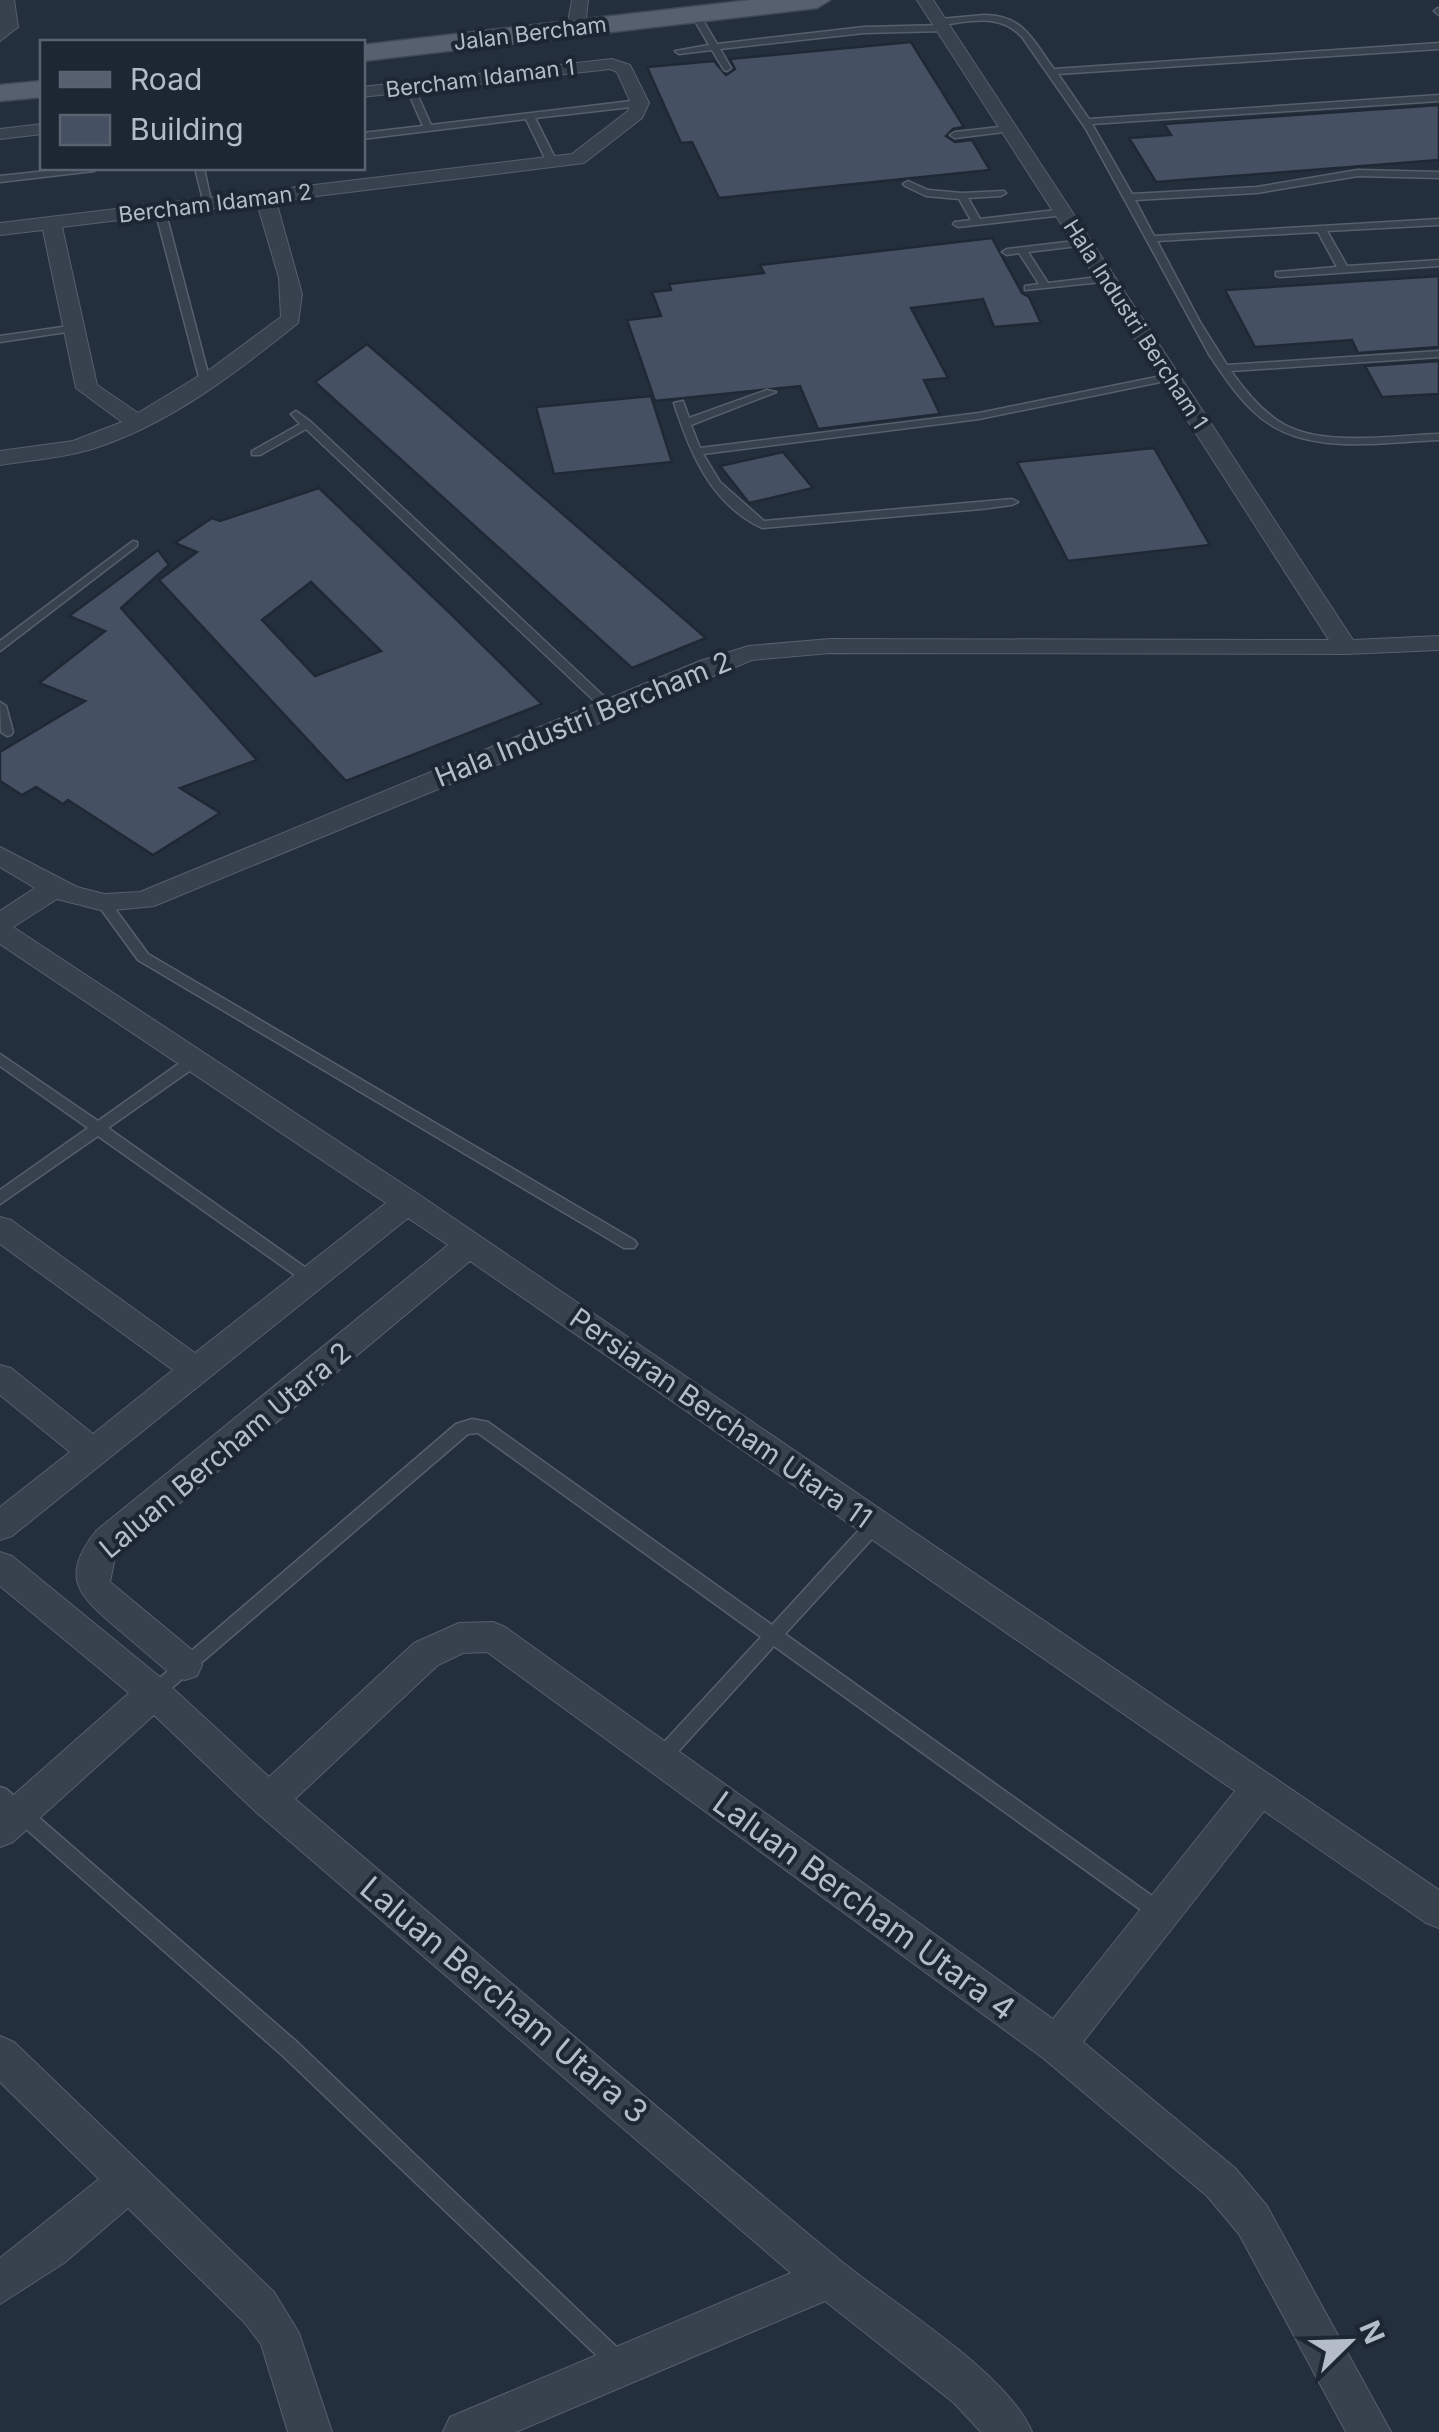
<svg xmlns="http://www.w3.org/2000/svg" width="1439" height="2432" viewBox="0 0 1439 2432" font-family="Inter,sans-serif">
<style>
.building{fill:#455162;stroke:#1f2835;stroke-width:2.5;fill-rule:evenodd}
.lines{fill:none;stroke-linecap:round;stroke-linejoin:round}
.lane-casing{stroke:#565f6c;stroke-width:3}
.street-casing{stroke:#565f6c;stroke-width:2}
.primary-casing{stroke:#414a57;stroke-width:3}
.lane{fill:#38414e;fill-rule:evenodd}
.street{fill:#38414e;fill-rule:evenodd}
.primary{fill:#56606e;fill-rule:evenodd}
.labels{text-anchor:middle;stroke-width:8;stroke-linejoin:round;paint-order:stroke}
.far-street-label{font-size:22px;fill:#b4bcc9;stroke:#1d2633}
.street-label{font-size:28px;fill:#b4bcc9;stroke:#1d2633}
.near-street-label{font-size:32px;fill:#b4bcc9;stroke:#1d2633}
</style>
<rect width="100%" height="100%" fill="#242f3e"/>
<g class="building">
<polygon points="911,42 964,127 953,129 946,136 955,142 972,140 990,170 719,198 692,142 681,143 647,67 714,61 726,75 735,69 730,59"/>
<polygon points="1439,105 1439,160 1156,182 1129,138 1171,135 1164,124"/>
<polygon points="992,238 1022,293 1029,297 1041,323 994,327 983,299 911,308 948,378 924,380 940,414 818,429 800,386 655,401 627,320 661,316 652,292 671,290 669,284 764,273 760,265"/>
<polygon points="1439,276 1439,347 1358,353 1352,340 1255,347 1225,290"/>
<polygon points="367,344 520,477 706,638 632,668 315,382"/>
<polygon points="1439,361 1439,394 1382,397 1365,366"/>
<polygon points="651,396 672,462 554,474 536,407"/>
<polygon points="1154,448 1210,545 1068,561 1017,462"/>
<polygon points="783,452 813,488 749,503 720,466"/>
<path d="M319 488 454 617 542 704 346 781 159 580 197 552 175 543 212 518 220 521ZM311 582 381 651 315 676 262 620Z"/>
<polygon points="158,550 169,565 121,608 257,760 180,788 220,813 153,855 68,800 63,804 36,787 22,795 0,781 0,752 85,701 39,683 105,631 69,616"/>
</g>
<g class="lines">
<g class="lane-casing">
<g id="lane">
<polygon points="1438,8 1439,9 1439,15 1434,11"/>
<polygon points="692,12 698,12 717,44 864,27 944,25 948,28 944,31 864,33 720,49 731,68 727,71 724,70 712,50 679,54 675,51 709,45 691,14"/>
<path d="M984 15C1024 15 1033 41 1054 69L1439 43V49L1058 74 1089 119 1439 95V101L1092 124 1132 194 1257 187 1358 170 1439 172V178L1358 176 1257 193 1135 200 1154 236 1439 219V225L1327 231 1347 266 1439 260V266L1280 277 1276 276V272L1337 267 1318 232 1157 241 1200 322 1227 365 1439 351V357L1231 371C1245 391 1263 413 1285 425 1327 447 1393 435 1439 434V440C1378 442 1301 458 1253 411 1236 395 1223 375 1210 356L1086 129 1022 37C999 12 970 22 940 25L936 22 940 19Z"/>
<polygon points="410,84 414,87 431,125 640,100 644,103 640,106 535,118 557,162 552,165 547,162 526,119 362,139 362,133 423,126 406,87"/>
<polygon points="1009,126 1014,129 1012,131 955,138 950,135 955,132"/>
<polygon points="74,168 99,168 94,171 0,182 0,176"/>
<polygon points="195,168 204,168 212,206 204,204"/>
<polygon points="908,181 928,190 962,193 1004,191 1006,193 1001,196 968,198 980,219 1064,209 1069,212 1064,215 958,227 953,224 955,222 971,220 959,199 926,196 905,186 903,184"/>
<polygon points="160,207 165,210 210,381 209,383 200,381 155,210"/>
<polygon points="1083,240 1088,243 1086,245 1028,252 1048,283 1107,276 1112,279 1111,281 1025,290 1025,286 1039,284 1019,253 1007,255 1002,252 1007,249"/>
<polygon points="76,325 80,326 80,330 0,342 0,336"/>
<path d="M1171 374 1176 377 1175 379 979 419 703 454 720 482 764 521 1012 499 1018 502 1012 505 981 509 762 528C711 504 690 453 674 403L683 401 689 418 767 390 776 392 691 425 700 448 979 413Z"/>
<polygon points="296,411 311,422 611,703 611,709 603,709 306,429 260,455 252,455 252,451 300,424 291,414"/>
<polygon points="133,541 137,542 137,546 0,651 0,641"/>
<polygon points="0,702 6,706 13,732 11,735 7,736 1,732"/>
<polygon points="105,901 110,902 148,954 634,1240 637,1244 634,1248 624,1248 138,960 98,905"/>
<polygon points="0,1054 98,1121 188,1057 198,1057 200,1061 198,1065 108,1128 316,1275 319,1279 316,1283 306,1283 98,1136 0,1204 0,1190 88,1128 0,1066"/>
<polygon points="472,1419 488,1422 772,1625 869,1519 875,1517 881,1519 883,1524 881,1529 785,1634 1169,1908 1171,1914 1169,1920 1162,1923 1155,1920 774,1646 666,1765 660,1767 654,1765 651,1759 654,1753 761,1637 478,1433 468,1434 160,1698 154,1701 148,1698 145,1693 148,1688 456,1424"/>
<polygon points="0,1787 6,1789 297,2042 627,2357 631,2364 627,2371 620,2375 613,2371 283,2056 0,1806"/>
</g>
</g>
<g class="street-casing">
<g id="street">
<polygon points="0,0 14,0 18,27 0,41"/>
<polygon points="572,0 588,0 585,28 576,33 567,28"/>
<path d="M917 0H933L1353 640 1439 636V650L1346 654 830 653 752 660 154 906 104 911 57 899 13 927 418 1194 1439 1890V1928L1426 1923 1264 1811 1083 2042 1235 2168 1267 2206 1391 2432H1346L1239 2234 1207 2196 1043 2058 487 1652 463 1653 438 1665 295 1799C477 1953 657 2109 841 2261 893 2304 1007 2372 1032 2432H981L954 2403 825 2301 516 2432H443L450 2417 791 2273 256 1812 154 1715 13 1842 0 1847V1807L129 1693 0 1586V1552L12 1556 166 1682 269 1777 414 1643 459 1623 493 1622 505 1627 1053 2019 1235 1791 470 1261 115 1557 110 1582 197 1654 202 1665 197 1676 185 1680 173 1676C154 1660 136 1644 118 1629 79 1596 59 1578 96 1531L448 1245 408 1218 12 1536 0 1540V1507L70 1452 0 1395V1365L11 1368 93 1434 173 1370 0 1244V1217L11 1220 195 1353 386 1203 0 944V911L35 888 0 867V847L77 887 104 894 140 892 700 661 749 646 830 639 1329 640Z"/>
<path d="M612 59 630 65 649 103 642 118 584 163 276 201 302 294 298 323C237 372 169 425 92 449 62 458 31 460 0 465V451L73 441 122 422 76 388 43 230 0 235V223L572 154 628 111 631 103 617 72 610 69 362 97V87ZM257 203 279 278 281 317 212 368 138 413 97 385 62 227Z"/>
<polygon points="42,124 42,134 0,139 0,129"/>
<polygon points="0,2036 14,2042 274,2292 299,2333 332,2432 288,2432 261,2344 244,2322 128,2208 64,2263 0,2304 0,2258 99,2179 0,2082"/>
</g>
</g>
<g class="primary-casing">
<g id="primary">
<polygon points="751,0 830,0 817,8 362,61 362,45"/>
<polygon points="42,81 42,97 0,101 0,85"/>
</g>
</g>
<use href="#lane" class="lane"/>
<use href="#street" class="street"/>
<use href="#primary" class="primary"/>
</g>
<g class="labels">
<g class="far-street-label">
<text transform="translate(530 33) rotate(-7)" y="8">Jalan Bercham</text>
<text transform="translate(480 78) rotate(-7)" y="8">Bercham Idaman 1</text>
<text transform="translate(215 203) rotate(-7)" y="8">Bercham Idaman 2</text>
<text transform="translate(1136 324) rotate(57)" y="8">Hala Industri Bercham 1</text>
</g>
<g class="street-label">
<text transform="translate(583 719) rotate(-22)" y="10">Hala Industri Bercham 2</text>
<text transform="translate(721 1418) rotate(35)" y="10">Persiaran Bercham Utara 11</text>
<text transform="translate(225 1450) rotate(-40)" y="10">Laluan Bercham Utara 2</text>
</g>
<g class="near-street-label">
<text transform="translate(864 1906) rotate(36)" y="11">Laluan Bercham Utara 4</text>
<text transform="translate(504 2000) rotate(40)" y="11">Laluan Bercham Utara 3</text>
</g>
</g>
<rect x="40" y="40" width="325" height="130" fill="#1d2633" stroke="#59626f" stroke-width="2.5"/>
<rect x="60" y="72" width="50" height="15" fill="#56606e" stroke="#59626f" stroke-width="2.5"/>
<text x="130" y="90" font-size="30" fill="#b4bcc9">Road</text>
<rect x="60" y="115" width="50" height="30" fill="#455162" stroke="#59626f" stroke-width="2.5"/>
<text x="130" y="140" font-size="30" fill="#b4bcc9">Building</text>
<g transform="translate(1349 2342) rotate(67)" stroke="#1d2633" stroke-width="8" paint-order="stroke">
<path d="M0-8L18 38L0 25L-18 38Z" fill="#b4bcc9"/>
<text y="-15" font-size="28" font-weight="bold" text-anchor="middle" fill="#b4bcc9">N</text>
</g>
</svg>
